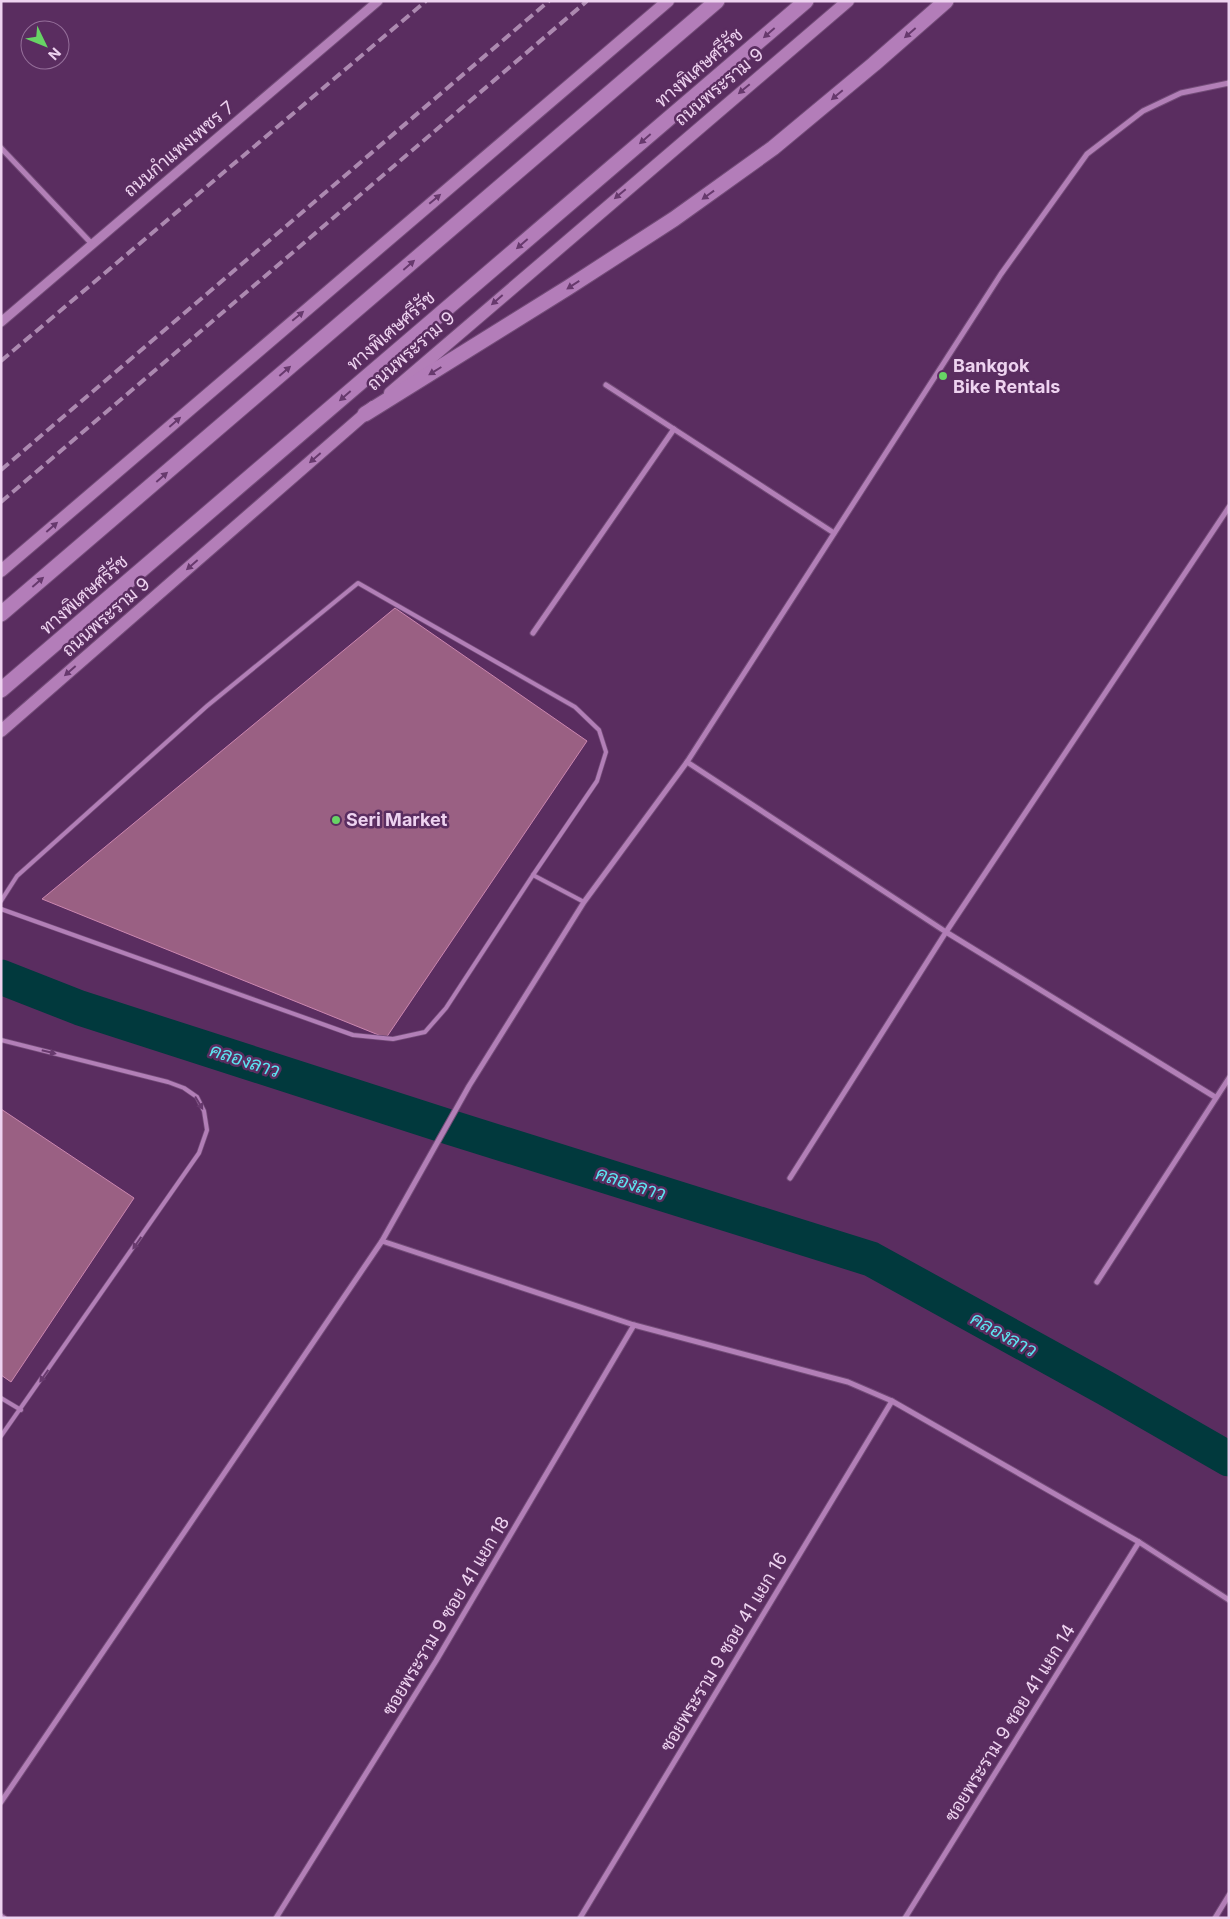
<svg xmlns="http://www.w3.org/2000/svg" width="1230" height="1919" viewBox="0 0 1230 1919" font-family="Inter,Sarabun,sans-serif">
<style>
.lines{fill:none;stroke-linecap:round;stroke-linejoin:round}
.canal{stroke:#01393d;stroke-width:35}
.building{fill:#9a6083;stroke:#cc87b0}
.service-casing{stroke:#734c78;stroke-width:5.5}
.minor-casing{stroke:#734c78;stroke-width:7}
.tertiary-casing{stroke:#734c78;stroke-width:11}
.primary-casing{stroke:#734c78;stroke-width:14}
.motorway-casing{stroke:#734c78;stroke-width:17}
.service{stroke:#b27fb7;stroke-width:4}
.minor{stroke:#b27fb7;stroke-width:5}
.tertiary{stroke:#b27fb7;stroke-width:9}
.primary{stroke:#b37eb8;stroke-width:12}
.motorway{stroke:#b37db9;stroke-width:15}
.rail{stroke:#ac89b0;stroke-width:4;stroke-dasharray:10 5;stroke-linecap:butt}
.oneway{fill:#67396d}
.poi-dot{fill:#67d465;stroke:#5a2d60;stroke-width:2}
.labels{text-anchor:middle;stroke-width:5;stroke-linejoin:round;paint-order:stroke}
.street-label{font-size:18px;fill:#eed3f0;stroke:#5a2d60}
.poi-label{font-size:18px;font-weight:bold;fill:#eed3f0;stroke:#5a2d60;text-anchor:start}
.water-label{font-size:19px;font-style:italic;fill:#5ce4f0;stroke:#5a2d60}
</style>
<rect width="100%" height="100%" fill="#5a2d60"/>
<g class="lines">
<polyline class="canal" points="1,977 80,1008 449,1127 871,1259 1107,1389 1229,1459"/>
</g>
<g class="building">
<polygon points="395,608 587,741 386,1038 42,899"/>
<polygon points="1,1109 134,1198 11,1382 1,1375"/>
</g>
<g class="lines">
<g class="service-casing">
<g id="service">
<polyline points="1,901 17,876 207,706 358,583 575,707 599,730 606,752 597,781 533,875 584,902"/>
<polyline points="1,909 353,1035 393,1039 425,1032 446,1008 533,875"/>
<polyline points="1,1040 168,1082 184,1088 197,1097 204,1111 207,1130 199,1153 1,1436"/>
<polyline points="1,1398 21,1410"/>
</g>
</g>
<g class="minor-casing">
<g id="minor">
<polyline points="1,148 92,244"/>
<polyline points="606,385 834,533"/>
<polyline points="533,633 674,429"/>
<polyline points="687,762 946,932 1215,1097"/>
<polyline points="790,1178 946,932 1229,507"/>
<polyline points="382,1241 634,1325 848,1382 892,1401 1139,1542 1229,1600"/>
<polyline points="1097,1282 1229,1078"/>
<polyline points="1,1802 382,1241 469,1086 584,902 687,762 1001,274 1087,154 1143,111 1181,93 1229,83"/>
<polyline points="1,1916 4,1918"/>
<polyline points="276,1918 436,1661 634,1325"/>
<polyline points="580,1918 892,1401"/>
<polyline points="905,1918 1139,1542"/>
<polyline points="1215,1918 1229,1895"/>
</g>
</g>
<g class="tertiary-casing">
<polyline id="tertiary" points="1,322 378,1"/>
</g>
<g class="primary-casing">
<g id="primary">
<polyline points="390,393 848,1"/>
<polyline points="1,571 668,1"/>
<polyline points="1,731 373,407"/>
</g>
</g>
<g class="motorway-casing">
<g id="motorway">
<polyline points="365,414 569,287 674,219 773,148 874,64 946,1"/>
<polyline points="1,614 717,1"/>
<polyline points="1,690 806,1"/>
</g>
</g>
<use href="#service" class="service"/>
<use href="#minor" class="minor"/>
<use href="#tertiary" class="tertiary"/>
<use href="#primary" class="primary"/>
<use href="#motorway" class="motorway"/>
<g class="rail">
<polyline points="1,361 426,1"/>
<polyline points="1,470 549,1"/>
<polyline points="1,502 587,1"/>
</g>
</g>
<defs><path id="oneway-solid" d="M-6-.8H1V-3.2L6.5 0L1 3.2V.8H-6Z" transform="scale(1.25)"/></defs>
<g class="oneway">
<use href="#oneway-solid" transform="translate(769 33) rotate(139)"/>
<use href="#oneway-solid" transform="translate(910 33) rotate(139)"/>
<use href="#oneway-solid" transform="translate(744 89) rotate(140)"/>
<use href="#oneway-solid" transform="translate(837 95) rotate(140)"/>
<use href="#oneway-solid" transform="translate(645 139) rotate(139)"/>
<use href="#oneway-solid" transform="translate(620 194) rotate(140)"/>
<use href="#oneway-solid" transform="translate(708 195) rotate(144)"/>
<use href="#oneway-solid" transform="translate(435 199) rotate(-40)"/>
<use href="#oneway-solid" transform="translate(522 244) rotate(139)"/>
<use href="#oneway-solid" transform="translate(409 265) rotate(-41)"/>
<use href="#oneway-solid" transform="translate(573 285) rotate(147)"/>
<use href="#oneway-solid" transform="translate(497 300) rotate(139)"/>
<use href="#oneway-solid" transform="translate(298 316) rotate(-40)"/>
<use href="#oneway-solid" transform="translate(285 371) rotate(-41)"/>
<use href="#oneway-solid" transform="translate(435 371) rotate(148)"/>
<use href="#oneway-solid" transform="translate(345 396) rotate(139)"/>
<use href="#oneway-solid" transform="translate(175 422) rotate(-41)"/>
<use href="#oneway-solid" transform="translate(315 458) rotate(139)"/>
<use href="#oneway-solid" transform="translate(162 477) rotate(-41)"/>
<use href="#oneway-solid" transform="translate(52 527) rotate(-41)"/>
<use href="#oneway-solid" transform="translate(192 565) rotate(139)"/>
<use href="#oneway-solid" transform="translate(38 582) rotate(-41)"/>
<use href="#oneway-solid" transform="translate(70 671) rotate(139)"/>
<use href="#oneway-solid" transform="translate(49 1052) rotate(14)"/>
<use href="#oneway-solid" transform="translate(199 1103) rotate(59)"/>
<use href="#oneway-solid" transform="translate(137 1243) rotate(125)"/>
<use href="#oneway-solid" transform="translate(44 1376) rotate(125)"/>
</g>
<g class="poi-dot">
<circle cx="943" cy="376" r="5"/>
<circle cx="336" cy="820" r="5"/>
</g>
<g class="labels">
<g class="street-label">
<text transform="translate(699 68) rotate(-41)" y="6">ทางพิเศษศรีรัช</text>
<text transform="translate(719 87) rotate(-40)" y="6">ถนนพระราม 9</text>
<text transform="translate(179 149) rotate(-40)" y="6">ถนนกำแพงเพชร 7</text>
<text transform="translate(391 331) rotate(-41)" y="6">ทางพิเศษศรีรัช</text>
<text transform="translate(411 351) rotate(-41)" y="6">ถนนพระราม 9</text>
<text transform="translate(84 595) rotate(-41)" y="6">ทางพิเศษศรีรัช</text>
<text transform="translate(106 617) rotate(-41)" y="6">ถนนพระราม 9</text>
<text transform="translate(446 1616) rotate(-59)" y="6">ซอยพระราม 9 ซอย 41 แยก 18</text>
<text transform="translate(724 1652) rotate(-59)" y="6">ซอยพระราม 9 ซอย 41 แยก 16</text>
<text transform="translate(1010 1723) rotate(-58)" y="6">ซอยพระราม 9 ซอย 41 แยก 14</text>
</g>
<g class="poi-label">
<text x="953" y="372">Bankgok<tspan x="953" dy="21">Bike Rentals</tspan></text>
<text x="346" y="826">Seri Market</text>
</g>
<g class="water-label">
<text transform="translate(245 1060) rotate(18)" y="7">คลองลาว</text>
<text transform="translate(631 1183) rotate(18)" y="7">คลองลาว</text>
<text transform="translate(1004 1334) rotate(29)" y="7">คลองลาว</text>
</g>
</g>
<rect width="1230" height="1919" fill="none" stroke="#eed3f0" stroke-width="5"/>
<g transform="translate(45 45) rotate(133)"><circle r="24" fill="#5a2d60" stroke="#956f9a"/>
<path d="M0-4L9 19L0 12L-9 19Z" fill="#67d465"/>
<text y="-8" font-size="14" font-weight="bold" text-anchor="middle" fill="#eed3f0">N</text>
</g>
</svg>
